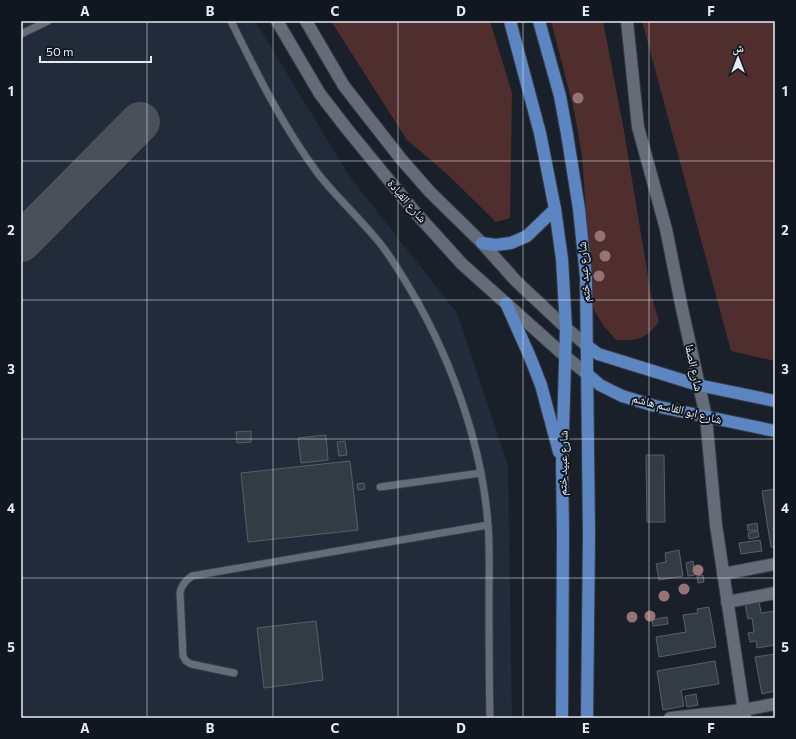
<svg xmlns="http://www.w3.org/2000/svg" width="796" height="739" viewBox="0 0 796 739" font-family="Commissioner,'Noto Naskh Arabic',sans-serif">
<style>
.built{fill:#212b3a}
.green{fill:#4f2e2d}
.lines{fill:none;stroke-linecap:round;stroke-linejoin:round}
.taxiway{stroke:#4a5059;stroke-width:40}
.building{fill:#333b45;stroke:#575f6a}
.service-casing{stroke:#373c44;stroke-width:9}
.minor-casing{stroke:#373c44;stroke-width:14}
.tertiary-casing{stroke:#373c44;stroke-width:14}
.secondary-casing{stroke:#373c44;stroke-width:14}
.primary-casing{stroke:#373c44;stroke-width:14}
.service{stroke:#646c78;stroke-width:7}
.minor{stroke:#646c78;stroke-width:12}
.tertiary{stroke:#646c78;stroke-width:12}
.secondary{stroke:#646c78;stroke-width:12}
.primary{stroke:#5c86c1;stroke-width:12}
.tree{fill:#967375}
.grid{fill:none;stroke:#e7ecf3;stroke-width:1;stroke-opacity:0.55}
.labels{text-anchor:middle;stroke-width:4;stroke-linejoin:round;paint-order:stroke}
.street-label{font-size:12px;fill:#e7ecf3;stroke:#111720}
.neatline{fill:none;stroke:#e7ecf3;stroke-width:1.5}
.grid-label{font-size:13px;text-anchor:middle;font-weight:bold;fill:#e7ecf3}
</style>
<rect width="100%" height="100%" fill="#1a202a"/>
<polygon class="built" points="21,21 255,21 350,177 457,313 508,465 512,718 21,718"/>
<g class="green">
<polygon points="331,21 490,21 512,93 510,218 496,222 447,174 407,140"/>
<path d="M551 21H603L624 131 651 295 659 321C647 339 637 341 616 340L603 325 593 308 582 155 574 110Z"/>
<polygon points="642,21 775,21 775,361 731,351"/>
</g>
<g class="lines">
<polyline class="taxiway" points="21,242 140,122"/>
</g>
<g class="building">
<polygon points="251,431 251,442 237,443 236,432"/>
<polygon points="326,435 328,460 301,463 298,438"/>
<polygon points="345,441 347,455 339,456 337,442"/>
<polygon points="646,455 664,455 665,522 647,522"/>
<polygon points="350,461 358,530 248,542 241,473"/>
<polygon points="364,483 365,489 358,490 357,484"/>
<polygon points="775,489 775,547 771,547 762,491"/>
<polygon points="757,523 758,530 748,531 747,525"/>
<polygon points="758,531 759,537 749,539 748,533"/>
<polygon points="760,540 762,551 741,554 739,543"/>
<polygon points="679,550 683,576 659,580 656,564 666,562 665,553"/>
<polygon points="693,561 695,575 688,576 686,563"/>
<polygon points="703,575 704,582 698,583 697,576"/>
<polygon points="759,601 761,613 775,611 775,645 757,648 756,641 750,642 748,633 754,632 752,618 748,619 745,604"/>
<polygon points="709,607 716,647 659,657 656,637 686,632 683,615 698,613 697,609"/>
<polygon points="667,617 668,624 653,626 652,620"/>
<polygon points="316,621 323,680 264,688 257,628"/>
<polygon points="775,654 775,691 762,694 755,657"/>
<polygon points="715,661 719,684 681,690 684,706 663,710 657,671"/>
<polygon points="696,694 698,705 687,707 685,696"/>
</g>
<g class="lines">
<g class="service-casing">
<g id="service">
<path d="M231 21C257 74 283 127 319 175 336 196 355 214 373 235 385 248 395 264 404 279 448 350 482 441 488 525 490 548 489 571 489 595 489 636 489 677 490 718"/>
<polyline points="21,34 48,21"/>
<polyline points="380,487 481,473"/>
<path d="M234 673 191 664 186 661 183 656 180 592C182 584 186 580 192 576L488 525"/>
</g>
</g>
<g class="minor-casing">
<g id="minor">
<polyline points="723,574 775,564"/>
<polyline points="727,602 775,593"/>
<polyline points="670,718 743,710 775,704"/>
</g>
</g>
<g class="tertiary-casing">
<polyline id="tertiary" points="627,21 638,127 666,229 681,304 706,417 716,525 745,718"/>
</g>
<g class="secondary-casing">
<g id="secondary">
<polyline points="277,21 320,94 347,129 415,212 462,264 566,357 586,373"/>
<polyline points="306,21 344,86 401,159 430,192 482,243 516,281 566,328 586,345"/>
</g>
</g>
<g class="primary-casing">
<g id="primary">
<polyline points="510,21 540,133 555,209 562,259 566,328 562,465 563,533 562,718"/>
<polyline points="539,21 560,96 567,134 579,209 586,277 589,534 587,718"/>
<polyline points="482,243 495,245 511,243 527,236 555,209"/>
<polyline points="506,303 530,357 541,385 559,452"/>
<polyline points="586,345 598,354 698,385 775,401"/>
<polyline points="586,373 600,385 622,396 655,406 775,431"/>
</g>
</g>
<use href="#service" class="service"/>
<use href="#minor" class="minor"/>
<use href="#tertiary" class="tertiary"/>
<use href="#secondary" class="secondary"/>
<use href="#primary" class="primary"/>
</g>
<g class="tree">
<circle cx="578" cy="98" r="5.5"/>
<circle cx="600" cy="236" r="5.5"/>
<circle cx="605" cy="256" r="5.5"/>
<circle cx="599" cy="276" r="5.5"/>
<circle cx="698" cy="570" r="5.5"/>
<circle cx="684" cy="589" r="5.5"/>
<circle cx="664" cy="596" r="5.5"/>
<circle cx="650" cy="616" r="5.5"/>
<circle cx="632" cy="617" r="5.5"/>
</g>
<path class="grid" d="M147 21V718M273 21V718M398 21V718M523 21V718M649 21V718M21 161H775M21 300H775M21 439H775M21 578H775"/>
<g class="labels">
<g class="street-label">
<text transform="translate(407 201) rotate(49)" y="4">شارع القيادة</text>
<text transform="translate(584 272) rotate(-94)" y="4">شارع عبد ختم</text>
<text transform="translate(694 368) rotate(78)" y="4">شارع الصفا</text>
<text transform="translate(677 409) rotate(14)" y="4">شارع ابو القاسم هاشم</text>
<text transform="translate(563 463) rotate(-89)" y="4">شارع عبيد ختم</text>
</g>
</g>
<rect width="796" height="739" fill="none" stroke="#111720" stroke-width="44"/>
<g transform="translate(738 58)" stroke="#111720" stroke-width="3" paint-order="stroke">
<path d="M0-3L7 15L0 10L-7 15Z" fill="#e7ecf3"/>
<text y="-6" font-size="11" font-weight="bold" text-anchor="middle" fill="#e7ecf3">ش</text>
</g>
<path d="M40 56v6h111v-6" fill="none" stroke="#e7ecf3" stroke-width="2"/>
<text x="46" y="56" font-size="12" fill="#e7ecf3" stroke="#111720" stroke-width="3" paint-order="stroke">50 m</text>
<rect x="22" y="22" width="752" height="695" class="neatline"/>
<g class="grid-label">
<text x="85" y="16">A</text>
<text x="210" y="16">B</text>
<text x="335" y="16">C</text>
<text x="461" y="16">D</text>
<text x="586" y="16">E</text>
<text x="711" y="16">F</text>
<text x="11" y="96">1</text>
<text x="785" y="96">1</text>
<text x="11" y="235">2</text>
<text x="785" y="235">2</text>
<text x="11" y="374">3</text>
<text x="785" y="374">3</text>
<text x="11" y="513">4</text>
<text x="785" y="513">4</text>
<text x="11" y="652">5</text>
<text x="785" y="652">5</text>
<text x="85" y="733">A</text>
<text x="210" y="733">B</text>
<text x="335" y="733">C</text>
<text x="461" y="733">D</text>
<text x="586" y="733">E</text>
<text x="711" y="733">F</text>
</g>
</svg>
